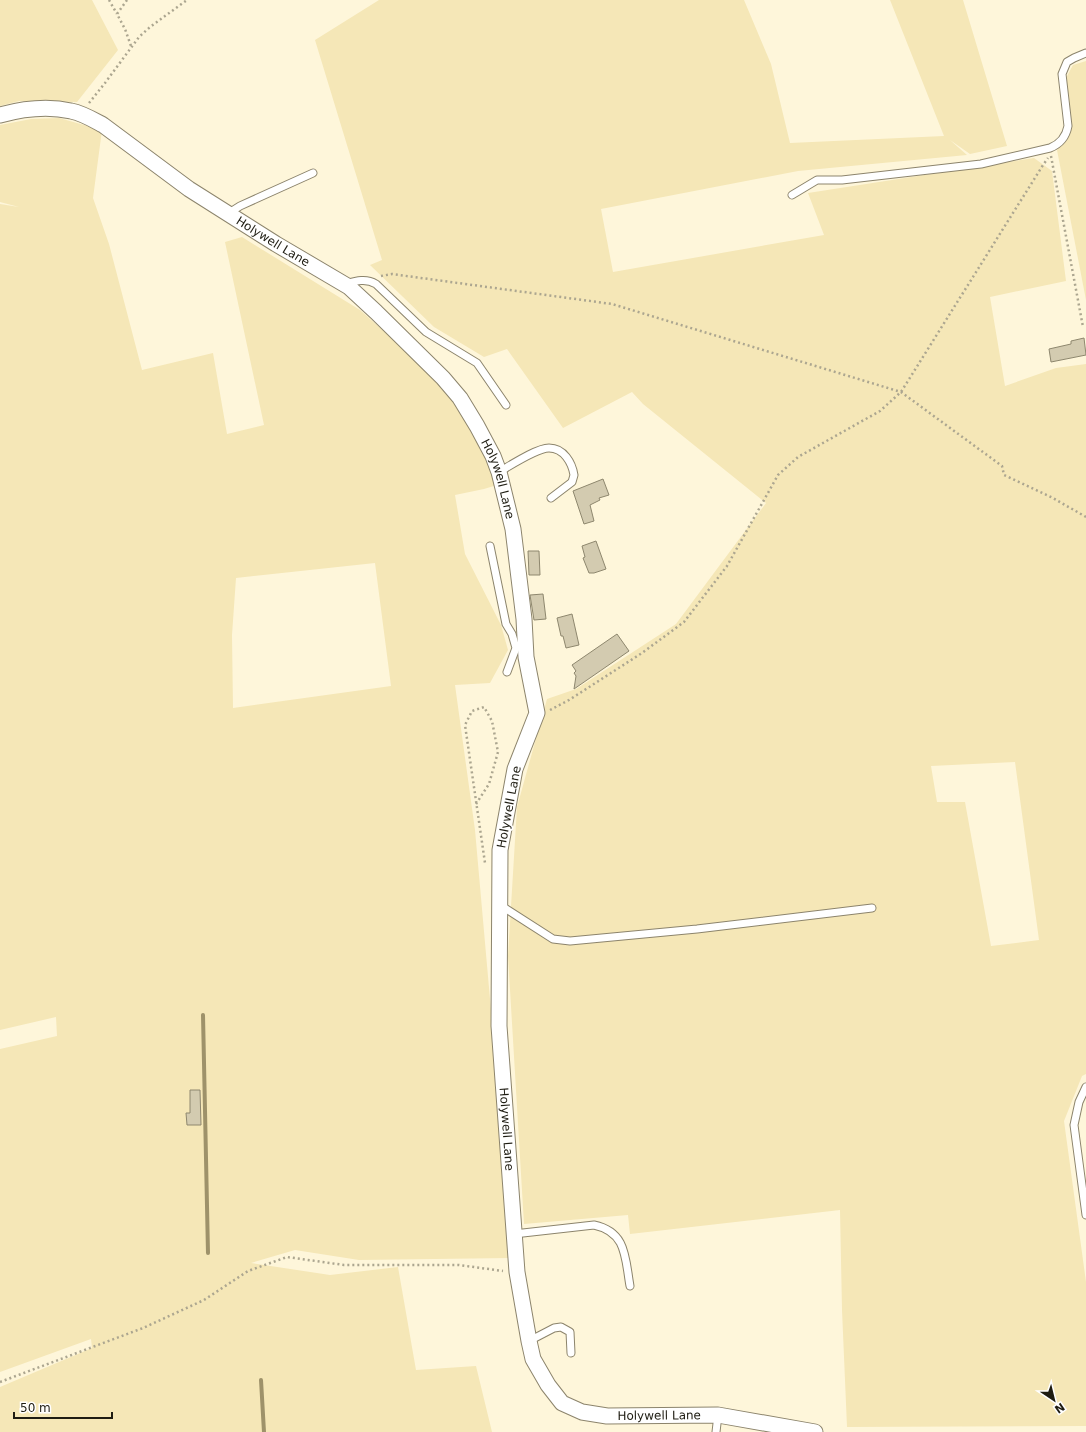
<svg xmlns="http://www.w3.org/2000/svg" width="1086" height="1432" viewBox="0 0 1086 1432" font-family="'DejaVu Sans',sans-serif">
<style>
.green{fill:#f5e7b7;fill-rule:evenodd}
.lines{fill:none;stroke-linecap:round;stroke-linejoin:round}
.stream{stroke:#9e926a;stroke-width:4}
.building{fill:#d3cbb0;stroke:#8e876e}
.service-casing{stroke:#8c846c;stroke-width:9}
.minor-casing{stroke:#8c846c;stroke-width:17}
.path{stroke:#aca690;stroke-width:2.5;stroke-dasharray:2 3;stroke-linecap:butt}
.service{stroke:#fff;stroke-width:7}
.minor{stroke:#fff;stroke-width:15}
.labels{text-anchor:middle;stroke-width:3.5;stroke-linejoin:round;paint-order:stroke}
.street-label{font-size:12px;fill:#1e1c12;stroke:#fff}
</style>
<rect width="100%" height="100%" fill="#fef6da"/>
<g class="green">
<polygon points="0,0 92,0 118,50 77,102 19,101 0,106"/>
<path d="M379 0H744L771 64 790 143 944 136 890 0H963L1007 146 970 154 950 140 967 155 798 171 601 209 613 272 824 235 808 193 1034 158 1052 171 1066 281 990 297 1005 386 1056 368 1086 364V1074L1082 1076 1064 1121 1086 1282V1426L847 1427 842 1310 840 1210 630 1234 628 1215 524 1224 508 956 517 807 547 699 576 689 676 624 766 503 643 404 632 392 563 428 507 349 484 357 434 327 370 265 382 260 315 40ZM1015 762 1039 940 991 946 965 802H937L931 766Z"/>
<polygon points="1086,61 1086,300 1057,150 1071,131 1066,78 1073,65"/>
<path d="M59 118 102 130 93 198 109 244 142 370 213 353 227 434 264 425 225 242 242 237 360 310 443 384 474 431 497 485 484 489 455 495 465 554 501 625 508 650 490 683 455 685 475 830 513 1258 359 1260 295 1250 251 1263 330 1275 398 1267 416 1370 476 1366 492 1432H0V1387L92 1348 91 1339 0 1372V1049L57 1036 56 1017 0 1030V204L19 207 0 202V125L31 119ZM375 563 391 686 233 708 232 635 236 578Z"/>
</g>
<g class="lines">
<g class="stream">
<polyline points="203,1015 208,1253"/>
<polyline points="261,1380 264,1432"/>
</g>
</g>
<g class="building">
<polygon points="1084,338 1086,355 1051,362 1049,349 1071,344 1071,341"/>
<polygon points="603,479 609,495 599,498 600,500 590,505 594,521 584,524 573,491"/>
<polygon points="596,541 606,569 594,573 589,573 583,558 585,557 582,546"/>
<polygon points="528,551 539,551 540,575 529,575"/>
<polygon points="543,594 546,619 534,620 530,595"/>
<polygon points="572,614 579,645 566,648 563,636 561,636 557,618"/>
<polygon points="617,634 629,651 574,689 576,676 574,673 576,671 572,665"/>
<polygon points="190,1090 200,1090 201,1125 187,1125 186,1113 190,1113"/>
</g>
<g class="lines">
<g class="service-casing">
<g id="service">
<path d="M792 195 817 180H842L981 164 1050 148C1060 144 1066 137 1068 126L1062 74 1067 62 1074 58 1086 53"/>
<polyline points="229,213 240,206 313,173"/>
<path d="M345 284C356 281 366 278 376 284L426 332 477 363 506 405"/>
<path d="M499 472C511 465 537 448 549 448 564 448 572 463 574 475L572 482 551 498"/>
<polyline points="490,546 506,624 512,634 516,648 507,672"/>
<polyline points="500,905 553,939 570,941 697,929 872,908"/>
<polyline points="1086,1087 1079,1102 1074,1125 1086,1215"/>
<path d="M514 1234 594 1225C627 1232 625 1258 630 1286"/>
<polyline points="529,1341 554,1328 561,1327 570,1332 571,1353"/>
<polyline points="716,1432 718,1415"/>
</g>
</g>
<g class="minor-casing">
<g id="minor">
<path id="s1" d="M0 115C22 109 49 106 71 111 82 113 92 119 103 125L189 189 276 244 349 287 376 312 443 378 460 398 477 426 493 456 499 472 513 529 524 619 526 657 537 713 515 769 500 850 499 1026 517 1272 529 1341 533 1359 548 1385 562 1403 582 1412 607 1416 718 1415 815 1432"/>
</g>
</g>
<g class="path">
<polyline points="109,0 117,14"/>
<polyline points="127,0 117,14 125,29 131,46"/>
<polyline points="89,103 105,83 139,37 150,27 187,0"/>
<polyline points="1051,156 1083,327"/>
<polyline points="381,276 392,274 612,304 901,392 1002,466 1004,475 1053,498 1086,517"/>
<polyline points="550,710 569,700 642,653 684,622 727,566 778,475 798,457 880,411 901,392 1043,165 1048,158"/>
<polyline points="476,804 489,784 498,752 492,721 484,707 472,711 465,725 485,863"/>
<polyline points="0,1382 143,1328 204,1300 248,1271 287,1257 344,1265 459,1265 503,1271"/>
</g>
<use href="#service" class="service"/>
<use href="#minor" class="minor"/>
</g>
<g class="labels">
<g class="street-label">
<text dy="4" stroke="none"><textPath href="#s1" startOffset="313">Holywell Lane</textPath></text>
<text dy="4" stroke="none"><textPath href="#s1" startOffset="649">Holywell Lane</textPath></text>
<text transform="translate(509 807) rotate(-79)" y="4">Holywell Lane</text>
<text dy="4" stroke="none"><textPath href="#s1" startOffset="1309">Holywell Lane</textPath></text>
<text dy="4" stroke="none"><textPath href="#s1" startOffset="1693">Holywell Lane</textPath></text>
</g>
</g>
<g transform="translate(1054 1400) rotate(145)" stroke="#ffffff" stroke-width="3" paint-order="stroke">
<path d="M0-3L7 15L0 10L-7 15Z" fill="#1e1c12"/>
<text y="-6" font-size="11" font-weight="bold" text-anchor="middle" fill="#1e1c12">N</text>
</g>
<path d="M14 1412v6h98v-6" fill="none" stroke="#1e1c12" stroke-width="2"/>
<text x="20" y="1412" font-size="12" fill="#1e1c12" stroke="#ffffff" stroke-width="3" paint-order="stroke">50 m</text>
</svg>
